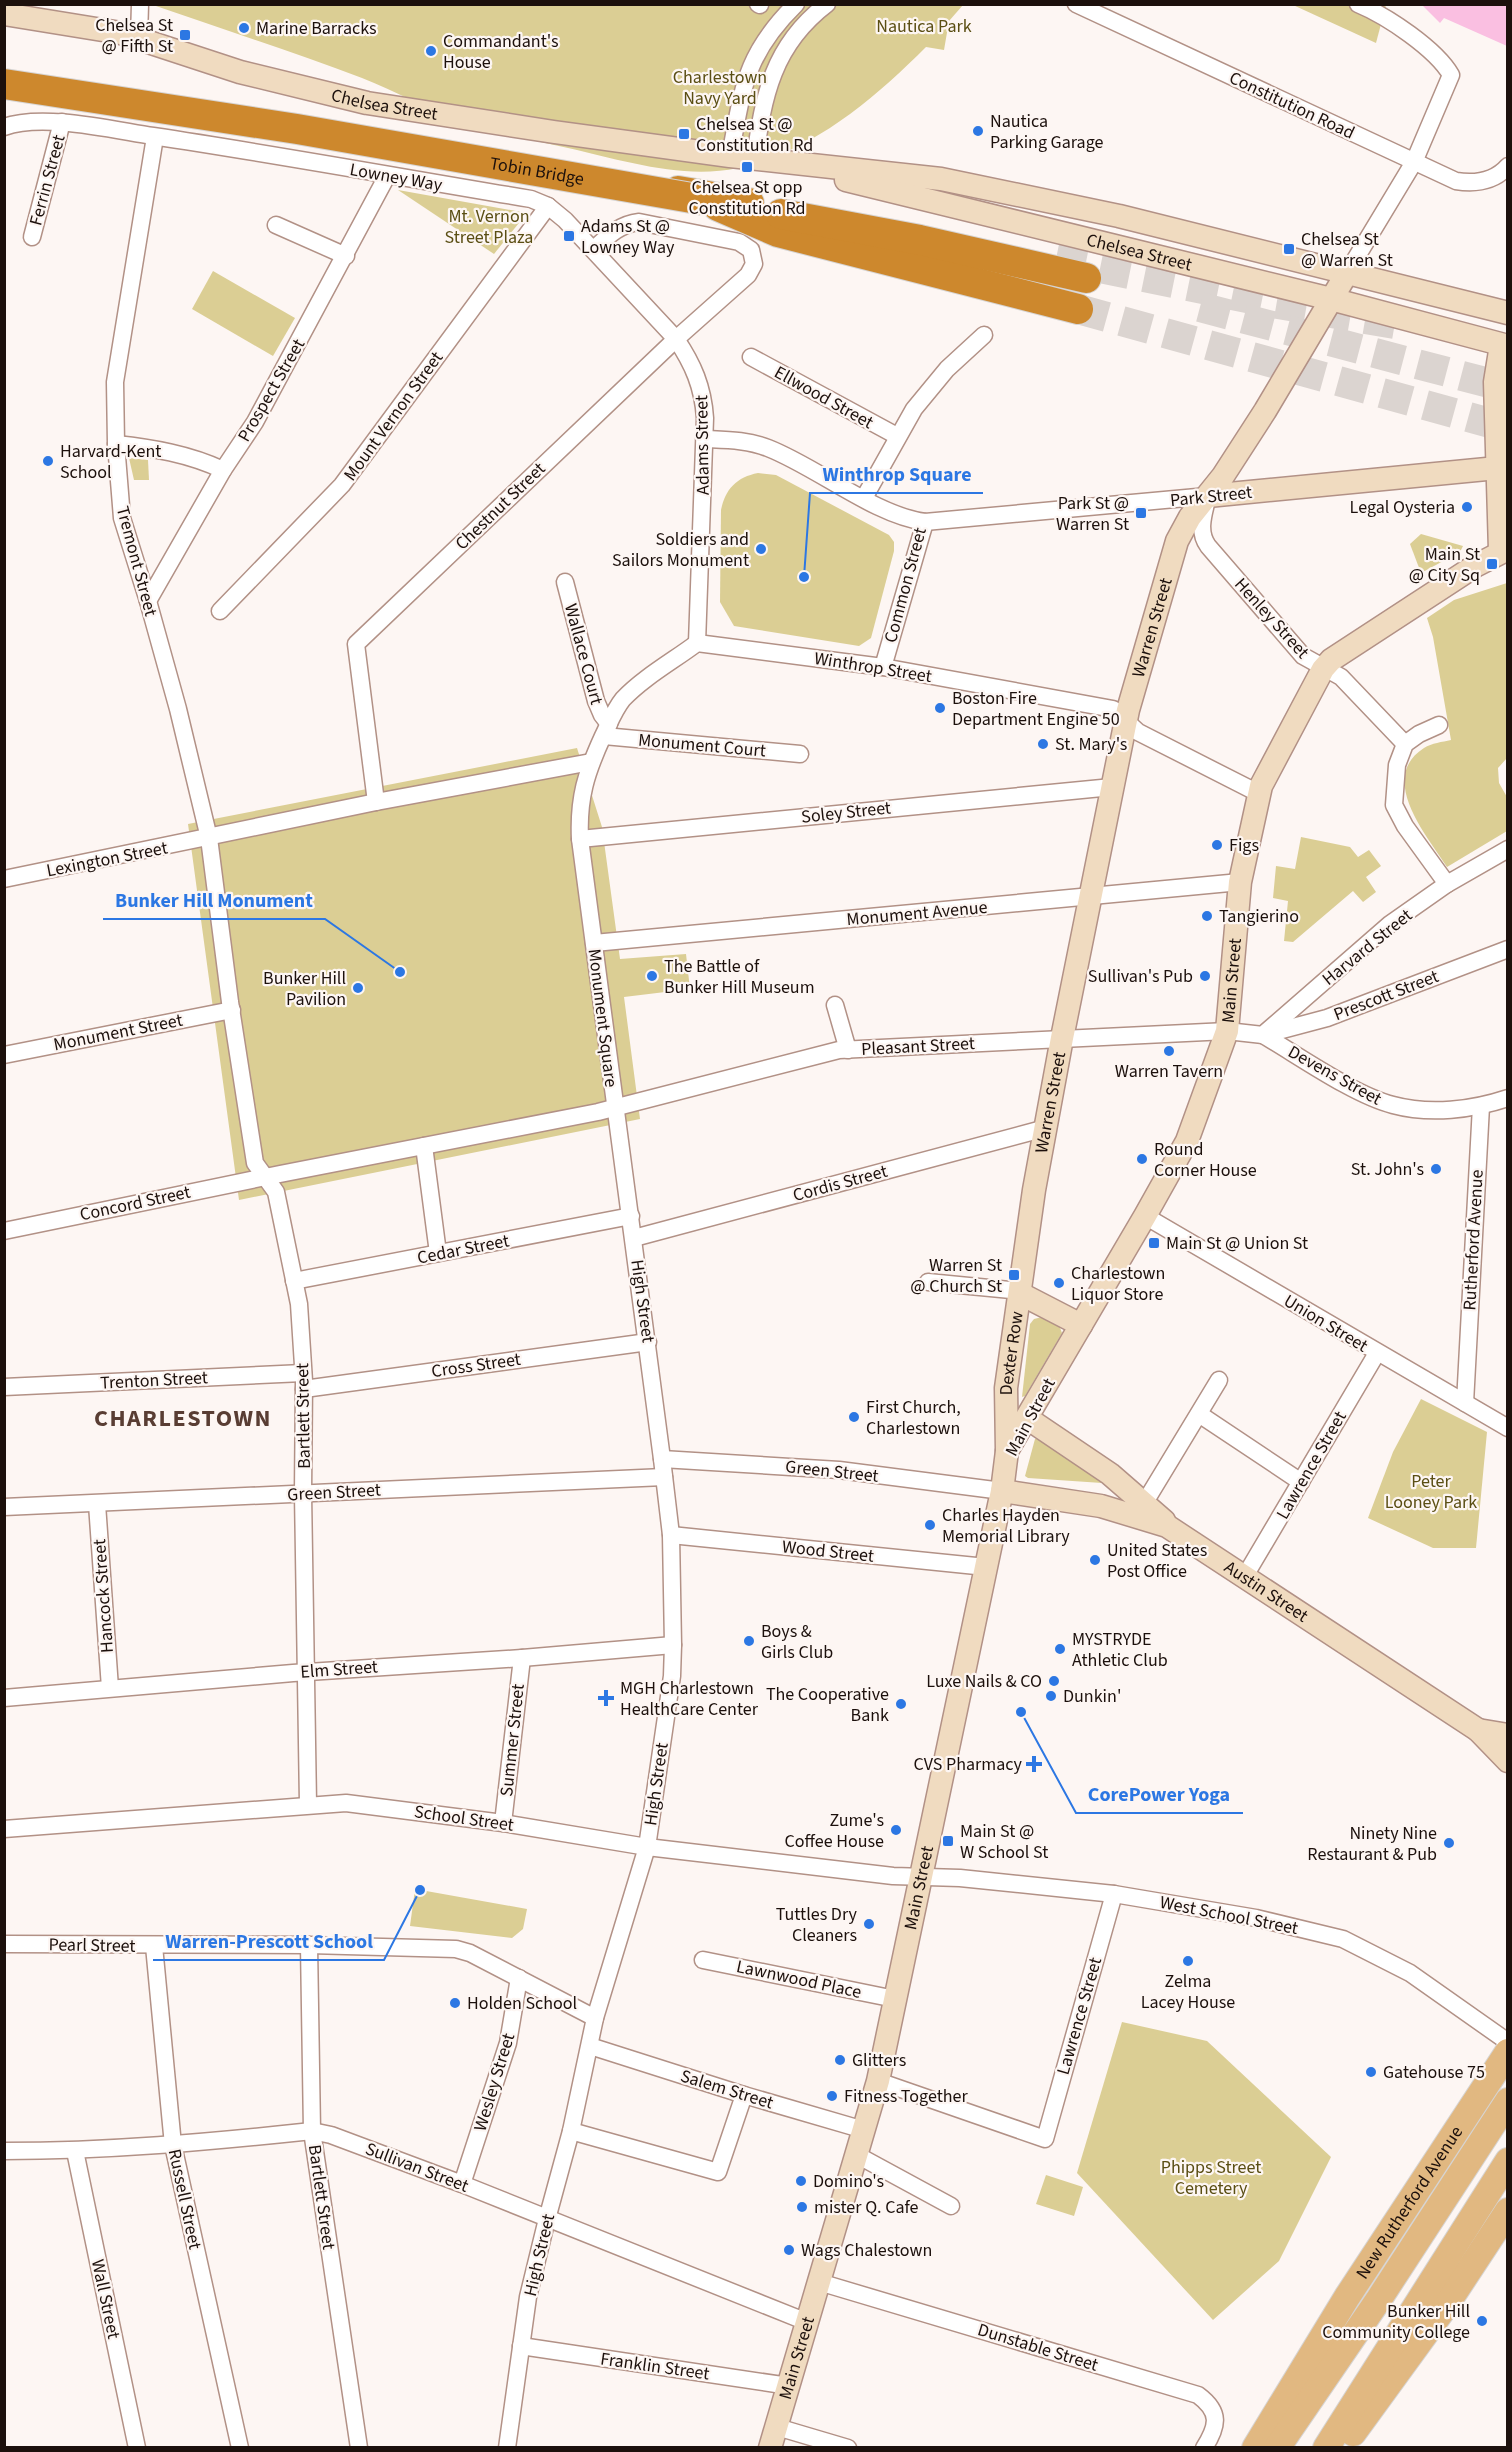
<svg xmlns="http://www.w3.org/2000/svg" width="1512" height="2452" viewBox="0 0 1512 2452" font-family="'Source Sans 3',sans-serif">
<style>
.green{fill:#dbce94}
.water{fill:#fabfe1}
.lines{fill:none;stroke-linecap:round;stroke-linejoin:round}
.highway-tunnel{stroke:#dbd4d0;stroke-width:30;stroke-dasharray:30 15;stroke-linecap:butt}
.street-casing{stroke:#b29186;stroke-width:19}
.secondary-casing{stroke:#b29186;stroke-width:25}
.primary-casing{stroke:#d6d4d3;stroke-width:28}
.highway-casing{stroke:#d6d4d3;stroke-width:32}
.street{stroke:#fff;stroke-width:16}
.secondary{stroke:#f0dbc0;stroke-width:22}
.primary{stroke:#e1b881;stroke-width:26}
.highway{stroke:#cd882d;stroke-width:30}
.highway-bridge-casing{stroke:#d6d4d3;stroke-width:32;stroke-linecap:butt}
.highway-bridge{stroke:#cd882d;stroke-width:30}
.poi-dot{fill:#2c77e3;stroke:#fdf6f3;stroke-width:2}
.labels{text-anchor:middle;stroke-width:4.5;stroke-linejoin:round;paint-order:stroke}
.poi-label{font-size:18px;fill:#1c100c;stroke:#fdf6f3;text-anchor:start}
.park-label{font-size:18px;fill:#5a4e13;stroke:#fdf6f3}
.street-label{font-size:18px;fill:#1c100c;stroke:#fdf6f3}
.district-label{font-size:24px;font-weight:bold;letter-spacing:1.5px;fill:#593d33;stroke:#fdf6f3}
.leader{fill:none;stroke:#2c77e3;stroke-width:2}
.callout-dot{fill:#2c77e3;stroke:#fdf6f3;stroke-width:2}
.callout-label{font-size:20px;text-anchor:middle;font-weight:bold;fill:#2c77e3;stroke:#fdf6f3;stroke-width:4.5;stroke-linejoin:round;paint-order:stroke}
</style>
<rect width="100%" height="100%" fill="#fdf6f3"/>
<g class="green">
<path d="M153 5H963L949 21 944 50 926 47C874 99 812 152 738 168 682 180 622 160 568 148 533 140 496 133 462 121 428 110 396 91 362 78 293 52 222 29 153 5Z"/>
<polygon points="1293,5 1386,5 1376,43"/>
<polygon points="398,190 527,213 494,254"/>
<polygon points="213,271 295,318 273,356 192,309"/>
<polygon points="129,458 148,460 149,480 134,480"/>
<path d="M758 473 776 475 889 535 894 542V551L871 638 859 646 734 626 720 602 721 510C725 489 737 477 758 473Z"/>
<polygon points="1421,534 1463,546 1460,552 1421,573 1410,544"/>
<path d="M1507 583V758L1498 768 1499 783 1507 797V831L1447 867C1427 836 1377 778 1424 748 1432 743 1442 742 1451 740L1433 637 1427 618 1454 600Z"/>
<polygon points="577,748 602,827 620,959 686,954 690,989 624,997 640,1119 239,1200 188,824"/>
<polygon points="1301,837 1350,847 1358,857 1369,850 1381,866 1366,877 1376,892 1363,902 1353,891 1293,942 1284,941 1288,901 1273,898 1276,866 1295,869"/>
<polygon points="1042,1317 1059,1325 1062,1333 1025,1396 1022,1397 1030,1324 1034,1319"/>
<polygon points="1421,1399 1487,1432 1476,1548 1433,1548 1368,1518 1393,1452"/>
<polygon points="1040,1438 1103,1480 1102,1483 1028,1478 1025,1476 1035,1439"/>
<polygon points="415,1889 527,1909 523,1929 512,1938 410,1926"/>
<polygon points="1122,2022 1207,2041 1331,2157 1279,2261 1213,2320 1077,2173"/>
<polygon points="1046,2175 1083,2187 1074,2216 1036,2204"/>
</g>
<polygon class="water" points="1422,5 1507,5 1507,46 1444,18 1440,23"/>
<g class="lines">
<g class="highway-tunnel">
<polyline points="1056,259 1267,302 1395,324"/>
<polyline points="1200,307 1508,388"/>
<polyline points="1078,309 1508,428"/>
</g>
<g class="street-casing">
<g id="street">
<polyline points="758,4 760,5"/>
<path d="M1076 4 1456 181C1475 184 1494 182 1508 166"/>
<polyline points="139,38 140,4"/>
<path d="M4 127C43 113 113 130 153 136 279 155 405 178 531 199L548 206 565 220 676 339C693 364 703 387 705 418L697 643"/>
<polyline points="155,137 115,382 116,444 122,518 148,601 178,709 209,838 230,1002 255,1163 276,1192 299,1304 304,1381 303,1493 308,1804"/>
<path d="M730 156C743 89 744 55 796 4"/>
<path d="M755 159C763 96 773 45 827 4"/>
<polyline points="276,225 346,256"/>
<polyline points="32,237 62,122"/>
<path d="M1347 273 1414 162 1451 75C1436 49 1387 16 1358 4"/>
<polyline points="751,357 897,436"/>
<path d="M705 439C726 440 748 440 768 448 817 467 874 515 925 522L1208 496C1204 513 1197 531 1208 546L1303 656 1341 677 1405 744"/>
<path d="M116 444C153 448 189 454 223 470"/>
<polyline points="864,498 914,409 947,369 984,335"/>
<polyline points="565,582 596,701 602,715 609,724"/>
<polyline points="148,601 223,470 255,422 387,176"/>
<polyline points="220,611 342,485 548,206"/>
<polyline points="883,667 925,522"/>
<polyline points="1439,725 1419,734 1405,744 1397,765 1394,805 1405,826 1447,884"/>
<polyline points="604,736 800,754"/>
<path d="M376 802 356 644 676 339 748 275 754 264 751 250 739 242 639 222C620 224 608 236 594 249"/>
<polyline points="580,839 1112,787"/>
<polyline points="4,879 376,802 591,762"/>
<polyline points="594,943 1240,882"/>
<polyline points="835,1005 848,1050"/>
<polyline points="1266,1032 1390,924 1447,884 1508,849"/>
<path d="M1263 1035C1299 1056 1354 1095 1393 1105 1430 1115 1472 1110 1508 1098"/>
<polyline points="4,1055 232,1010"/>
<polyline points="424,1146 438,1253"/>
<polyline points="1145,1216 1508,1428"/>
<polyline points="4,1231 280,1174 598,1112 839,1050 1227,1031 1263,1035 1327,1018 1508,949"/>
<polyline points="634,1238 1046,1128"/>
<polyline points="294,1281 631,1216"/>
<polyline points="928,1282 1021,1291"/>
<polyline points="4,1387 303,1373"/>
<polyline points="304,1389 648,1342"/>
<polyline points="1465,1403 1481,1106"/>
<polyline points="1199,1414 1301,1482"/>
<polyline points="662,1459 839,1470 1002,1491"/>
<polyline points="97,1504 110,1688"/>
<polyline points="4,1507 664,1477"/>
<polyline points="1139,1512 1219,1380"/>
<polyline points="671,1535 986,1567"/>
<polyline points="1245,1576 1377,1353"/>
<polyline points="4,1698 293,1673 522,1658 673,1645"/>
<polyline points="503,1823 522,1658"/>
<polyline points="4,1829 346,1803 503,1823 647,1847 893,1876 960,1878 1114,1894 1256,1918 1343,1939 1410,1973 1508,2042"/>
<polyline points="4,1944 309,1945 456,1949 470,1953 595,2018"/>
<polyline points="309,1945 312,2131 359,2448"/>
<polyline points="154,1946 173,2145 240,2448"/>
<polyline points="703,1960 895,1999"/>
<polyline points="590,2046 744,2095 864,2130"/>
<polyline points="878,2081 1045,2139 1114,1894"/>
<polyline points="571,2131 718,2172 744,2095"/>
<path d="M4 2151C108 2151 209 2142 312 2131L331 2135 462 2184 807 2322"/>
<polyline points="75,2151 137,2448"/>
<polyline points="857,2155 951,2206"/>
<polyline points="462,2184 508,2043 519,1978"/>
<path d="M819 2282 1198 2395C1221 2412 1218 2426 1204 2448"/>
<polyline points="521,2346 789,2386"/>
<polyline points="777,2427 848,2448"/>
<path d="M507 2448 528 2297 547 2219 571 2131 595 2018 647 1847 672 1676 673 1645 671 1535 662 1459 580 839C578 798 586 773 603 736 609 724 614 710 623 699 644 677 673 661 697 643L883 667 1113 709 1138 732 1260 794"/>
</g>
</g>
<g class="secondary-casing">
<g id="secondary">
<path id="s1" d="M4 14 121 33 240 72 367 103 554 132 730 156 941 179 1119 216 1508 313"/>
<path id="s2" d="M846 180 1331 299 1508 346"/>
<polyline points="1208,496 1497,468"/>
<polyline points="1500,551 1495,382 1501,345"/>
<polyline points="1021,1294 1081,1325"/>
<polyline points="1027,1418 1110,1474 1164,1521"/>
<path id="s3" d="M1007 1451 1006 1388 1034 1190 1062 1038 1128 710 1177 541 1190 517 1223 476 1265 411 1347 273"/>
<path id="s4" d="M1002 1491 1101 1506 1167 1526 1478 1730 1508 1761"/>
<polyline points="1478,1730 1508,1735"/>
<path id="s5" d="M770 2448 878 2081 1002 1491 1007 1451 1145 1216 1187 1141 1227 1031 1240 882 1261 786 1323 669 1331 660 1475 566 1508 549"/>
</g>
</g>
<g class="primary-casing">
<g id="primary">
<polyline points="1353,2433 1444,2308 1508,2211"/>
<path id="s6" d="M1255 2448 1347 2297 1508 2052"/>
<polyline points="1277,2448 1379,2299 1508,2101"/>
<polyline points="1326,2448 1508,2161"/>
</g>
</g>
<g class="highway-casing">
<g id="highway">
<polyline points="678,191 749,203"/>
<polyline points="718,206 778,232 1078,309"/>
<polyline points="781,214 920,240 1086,278"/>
</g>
</g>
<use href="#street" class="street"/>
<use href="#secondary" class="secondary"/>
<use href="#primary" class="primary"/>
<use href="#highway" class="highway"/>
<g class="highway-bridge-casing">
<g id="highway-bridge">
<path id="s7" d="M4 84 297 129 703 200"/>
</g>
</g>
<use href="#highway-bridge" class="highway-bridge"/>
</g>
<g class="poi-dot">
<circle cx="244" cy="28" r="6"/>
<rect x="179" y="29" width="12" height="12" rx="3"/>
<circle cx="431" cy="51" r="6"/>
<circle cx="978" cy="131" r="6"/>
<rect x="678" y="128" width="12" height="12" rx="3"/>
<rect x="741" y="161" width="12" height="12" rx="3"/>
<rect x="563" y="230" width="12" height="12" rx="3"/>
<rect x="1283" y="243" width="12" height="12" rx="3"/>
<circle cx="48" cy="461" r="6"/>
<circle cx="1467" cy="507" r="6"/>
<rect x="1135" y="507" width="12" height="12" rx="3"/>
<circle cx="761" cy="549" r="6"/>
<rect x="1486" y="558" width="12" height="12" rx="3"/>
<circle cx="940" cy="708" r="6"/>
<circle cx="1043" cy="744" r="6"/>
<circle cx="1217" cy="845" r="6"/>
<circle cx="1207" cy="916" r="6"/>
<circle cx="652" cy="976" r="6"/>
<circle cx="1205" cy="976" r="6"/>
<circle cx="358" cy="988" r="6"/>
<circle cx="1169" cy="1051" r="6"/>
<circle cx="1142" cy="1159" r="6"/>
<circle cx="1436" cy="1169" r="6"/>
<rect x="1148" y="1237" width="12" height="12" rx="3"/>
<rect x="1008" y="1269" width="12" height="12" rx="3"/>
<circle cx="1059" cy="1283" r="6"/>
<circle cx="854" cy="1417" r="6"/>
<circle cx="930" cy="1525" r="6"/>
<circle cx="1095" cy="1560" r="6"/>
<circle cx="749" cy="1641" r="6"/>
<circle cx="1060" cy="1649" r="6"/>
<circle cx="1054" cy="1681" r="6"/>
<circle cx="1051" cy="1696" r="6"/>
<path d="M603 1689h6v6h6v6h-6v6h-6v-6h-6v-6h6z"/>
<circle cx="901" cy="1704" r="6"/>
<path d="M1031 1755h6v6h6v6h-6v6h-6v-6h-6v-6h6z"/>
<circle cx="896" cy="1830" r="6"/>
<rect x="942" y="1835" width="12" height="12" rx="3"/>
<circle cx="1449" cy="1843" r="6"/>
<circle cx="869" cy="1924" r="6"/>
<circle cx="1188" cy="1961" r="6"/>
<circle cx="455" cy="2003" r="6"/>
<circle cx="840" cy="2060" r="6"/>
<circle cx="1371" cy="2072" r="6"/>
<circle cx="832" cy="2096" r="6"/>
<circle cx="801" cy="2181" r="6"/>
<circle cx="802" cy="2207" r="6"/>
<circle cx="789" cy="2250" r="6"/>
<circle cx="1482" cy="2321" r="6"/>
</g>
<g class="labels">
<g class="poi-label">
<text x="173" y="31" text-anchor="end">Chelsea St<tspan x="173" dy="21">@ Fifth St</tspan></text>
<text x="256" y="34">Marine Barracks</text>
<text x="443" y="47">Commandant's<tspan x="443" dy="21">House</tspan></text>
<text x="990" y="127">Nautica<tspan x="990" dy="21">Parking Garage</tspan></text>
<text x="696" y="130">Chelsea St @<tspan x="696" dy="21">Constitution Rd</tspan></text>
<text x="747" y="193" text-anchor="middle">Chelsea St opp<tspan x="747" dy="21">Constitution Rd</tspan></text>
<text x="581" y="232">Adams St @<tspan x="581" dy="21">Lowney Way</tspan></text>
<text x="1301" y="245">Chelsea St<tspan x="1301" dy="21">@ Warren St</tspan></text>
<text x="60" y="457">Harvard-Kent<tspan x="60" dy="21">School</tspan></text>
<text x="1129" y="509" text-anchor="end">Park St @<tspan x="1129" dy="21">Warren St</tspan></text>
<text x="1455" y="513" text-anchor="end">Legal Oysteria</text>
<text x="749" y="545" text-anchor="end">Soldiers and<tspan x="749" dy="21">Sailors Monument</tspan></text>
<text x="1480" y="560" text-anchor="end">Main St<tspan x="1480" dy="21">@ City Sq</tspan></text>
<text x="952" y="704">Boston Fire<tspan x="952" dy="21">Department Engine 50</tspan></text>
<text x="1055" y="750">St. Mary's</text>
<text x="1229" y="851">Figs</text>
<text x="1219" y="922">Tangierino</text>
<text x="664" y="972">The Battle of<tspan x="664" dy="21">Bunker Hill Museum</tspan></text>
<text x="1193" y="982" text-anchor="end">Sullivan's Pub</text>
<text x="346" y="984" text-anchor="end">Bunker Hill<tspan x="346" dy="21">Pavilion</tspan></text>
<text x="1169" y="1077" text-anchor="middle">Warren Tavern</text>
<text x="1154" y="1155">Round<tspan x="1154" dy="21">Corner House</tspan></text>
<text x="1424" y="1175" text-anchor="end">St. John's</text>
<text x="1166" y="1249">Main St @ Union St</text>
<text x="1002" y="1271" text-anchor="end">Warren St<tspan x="1002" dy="21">@ Church St</tspan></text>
<text x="1071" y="1279">Charlestown<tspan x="1071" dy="21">Liquor Store</tspan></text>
<text x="866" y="1413">First Church,<tspan x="866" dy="21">Charlestown</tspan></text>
<text x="942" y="1521">Charles Hayden<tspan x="942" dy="21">Memorial Library</tspan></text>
<text x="1107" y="1556">United States<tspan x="1107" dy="21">Post Office</tspan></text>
<text x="761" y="1637">Boys &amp;<tspan x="761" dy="21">Girls Club</tspan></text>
<text x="1072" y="1645">MYSTRYDE<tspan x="1072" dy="21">Athletic Club</tspan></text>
<text x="1042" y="1687" text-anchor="end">Luxe Nails &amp; CO</text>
<text x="620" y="1694">MGH Charlestown<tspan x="620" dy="21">HealthCare Center</tspan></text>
<text x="889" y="1700" text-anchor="end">The Cooperative<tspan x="889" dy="21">Bank</tspan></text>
<text x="1063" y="1702">Dunkin'</text>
<text x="1022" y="1770" text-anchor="end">CVS Pharmacy</text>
<text x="884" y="1826" text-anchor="end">Zume's<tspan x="884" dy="21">Coffee House</tspan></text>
<text x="960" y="1837">Main St @<tspan x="960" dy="21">W School St</tspan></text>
<text x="1437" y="1839" text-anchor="end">Ninety Nine<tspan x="1437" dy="21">Restaurant &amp; Pub</tspan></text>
<text x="857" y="1920" text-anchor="end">Tuttles Dry<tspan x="857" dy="21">Cleaners</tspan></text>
<text x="1188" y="1987" text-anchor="middle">Zelma<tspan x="1188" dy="21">Lacey House</tspan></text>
<text x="467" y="2009">Holden School</text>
<text x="852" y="2066">Glitters</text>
<text x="1383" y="2078">Gatehouse 75</text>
<text x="844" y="2102">Fitness Together</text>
<text x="813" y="2187">Domino's</text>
<text x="814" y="2213">mister Q. Cafe</text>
<text x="801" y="2256">Wags Chalestown</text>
<text x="1470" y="2317" text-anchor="end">Bunker Hill<tspan x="1470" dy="21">Community College</tspan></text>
</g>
<g class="park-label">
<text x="924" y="32">Nautica Park</text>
<text x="720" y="83">Charlestown<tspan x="720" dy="21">Navy Yard</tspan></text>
<text x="489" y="222">Mt. Vernon<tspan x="489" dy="21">Street Plaza</tspan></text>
<text x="1431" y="1487">Peter<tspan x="1431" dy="21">Looney Park</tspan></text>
<text x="1211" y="2173">Phipps Street<tspan x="1211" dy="21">Cemetery</tspan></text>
</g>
<g class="street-label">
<text dy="6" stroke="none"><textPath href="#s1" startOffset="392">Chelsea Street</textPath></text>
<text transform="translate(1292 105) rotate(25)" y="6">Constitution Road</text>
<text dy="6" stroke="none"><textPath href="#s7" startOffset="540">Tobin Bridge</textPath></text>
<text transform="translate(396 177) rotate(10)" y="6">Lowney Way</text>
<text transform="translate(47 180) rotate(-75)" y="6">Ferrin Street</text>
<text dy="6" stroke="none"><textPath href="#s2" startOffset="302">Chelsea Street</textPath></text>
<text transform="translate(271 390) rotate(-60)" y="6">Prospect Street</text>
<text transform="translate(824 397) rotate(29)" y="6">Ellwood Street</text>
<text transform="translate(393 416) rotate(-54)" y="6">Mount Vernon Street</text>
<text transform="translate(702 445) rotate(-91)" y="6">Adams Street</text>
<text transform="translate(1211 496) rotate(-6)" y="6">Park Street</text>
<text transform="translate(500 506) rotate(-44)" y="6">Chestnut Street</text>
<text transform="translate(137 561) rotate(75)" y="6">Tremont Street</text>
<text transform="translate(905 585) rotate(-75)" y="6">Common Street</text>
<text transform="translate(1272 618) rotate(48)" y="6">Henley Street</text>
<text dy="6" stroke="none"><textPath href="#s3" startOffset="838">Warren Street</textPath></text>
<text transform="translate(584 654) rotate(75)" y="6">Wallace Court</text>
<text transform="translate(873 667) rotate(9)" y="6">Winthrop Street</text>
<text transform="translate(702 745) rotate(5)" y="6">Monument Court</text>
<text transform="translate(846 812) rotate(-6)" y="6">Soley Street</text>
<text transform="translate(107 859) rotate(-11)" y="6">Lexington Street</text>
<text transform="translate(917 913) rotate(-5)" y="6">Monument Avenue</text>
<text transform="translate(1367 947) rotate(-39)" y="6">Harvard Street</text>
<text dy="6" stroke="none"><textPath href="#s5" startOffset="1552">Main Street</textPath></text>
<text transform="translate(1386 995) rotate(-21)" y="6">Prescott Street</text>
<text transform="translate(603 1018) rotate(83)" y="6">Monument Square</text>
<text transform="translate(118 1032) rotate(-11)" y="6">Monument Street</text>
<text transform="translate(918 1046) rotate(-3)" y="6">Pleasant Street</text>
<text transform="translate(1335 1075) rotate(29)" y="6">Devens Street</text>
<text dy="6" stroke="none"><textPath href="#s3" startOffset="352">Warren Street</textPath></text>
<text transform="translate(840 1183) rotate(-15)" y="6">Cordis Street</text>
<text transform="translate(135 1203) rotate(-12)" y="6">Concord Street</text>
<text transform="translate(1473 1240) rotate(-87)" y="6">Rutherford Avenue</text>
<text transform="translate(463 1249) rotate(-11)" y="6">Cedar Street</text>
<text transform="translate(643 1301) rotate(82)" y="6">High Street</text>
<text transform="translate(1326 1323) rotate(31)" y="6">Union Street</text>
<text dy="6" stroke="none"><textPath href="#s3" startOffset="98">Dexter Row</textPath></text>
<text transform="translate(476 1365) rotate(-8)" y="6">Cross Street</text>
<text transform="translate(154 1380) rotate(-3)" y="6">Trenton Street</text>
<text transform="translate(303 1416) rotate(-91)" y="6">Bartlett Street</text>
<text transform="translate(1030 1417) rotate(-62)" y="6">Main Street</text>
<text transform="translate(1311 1465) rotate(-60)" y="6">Lawrence Street</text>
<text transform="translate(832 1471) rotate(6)" y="6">Green Street</text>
<text transform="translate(334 1492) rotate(-3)" y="6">Green Street</text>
<text transform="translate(828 1551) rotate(6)" y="6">Wood Street</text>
<text dy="6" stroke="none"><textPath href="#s4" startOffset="288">Austin Street</textPath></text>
<text transform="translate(103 1596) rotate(-94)" y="6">Hancock Street</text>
<text transform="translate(339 1669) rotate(-4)" y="6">Elm Street</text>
<text transform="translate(512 1740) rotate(-84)" y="6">Summer Street</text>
<text transform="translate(656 1784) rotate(-82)" y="6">High Street</text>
<text transform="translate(464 1818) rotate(8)" y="6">School Street</text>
<text dy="6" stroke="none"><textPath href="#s5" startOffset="580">Main Street</textPath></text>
<text transform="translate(1229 1915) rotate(11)" y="6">West School Street</text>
<text transform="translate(92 1945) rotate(1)" y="6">Pearl Street</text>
<text transform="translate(799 1979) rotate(12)" y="6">Lawnwood Place</text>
<text transform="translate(1079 2016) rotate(-74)" y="6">Lawrence Street</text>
<text transform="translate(494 2082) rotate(-73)" y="6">Wesley Street</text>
<text transform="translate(727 2089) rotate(17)" y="6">Salem Street</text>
<text transform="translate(417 2167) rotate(21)" y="6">Sullivan Street</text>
<text transform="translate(322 2197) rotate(82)" y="6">Bartlett Street</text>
<text transform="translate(185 2199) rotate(78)" y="6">Russell Street</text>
<text dy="6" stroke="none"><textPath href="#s6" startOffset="290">New Rutherford Avenue</textPath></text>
<text transform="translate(539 2255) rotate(-77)" y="6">High Street</text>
<text transform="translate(106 2299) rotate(78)" y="6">Wall Street</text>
<text transform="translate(1038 2347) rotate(17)" y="6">Dunstable Street</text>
<text dy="6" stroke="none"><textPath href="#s5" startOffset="94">Main Street</textPath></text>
<text transform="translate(655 2366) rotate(8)" y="6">Franklin Street</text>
</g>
<g class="district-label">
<text x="183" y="1426">CHARLESTOWN</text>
</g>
</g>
<path class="leader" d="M804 577L810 493H983M400 972L325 919H103M1021 1712L1076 1813H1243M420 1890L384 1960H153"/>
<g class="callout-dot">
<circle cx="804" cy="577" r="6"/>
<circle cx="400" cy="972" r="6"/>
<circle cx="1021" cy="1712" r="6"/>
<circle cx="420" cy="1890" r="6"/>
</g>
<g class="callout-label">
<text x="897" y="481">Winthrop Square</text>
<text x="214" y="907">Bunker Hill Monument</text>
<text x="1159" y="1801">CorePower Yoga</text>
<text x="269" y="1948">Warren-Prescott School</text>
</g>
<rect width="1512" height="2452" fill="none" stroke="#1c100c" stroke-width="12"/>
</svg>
